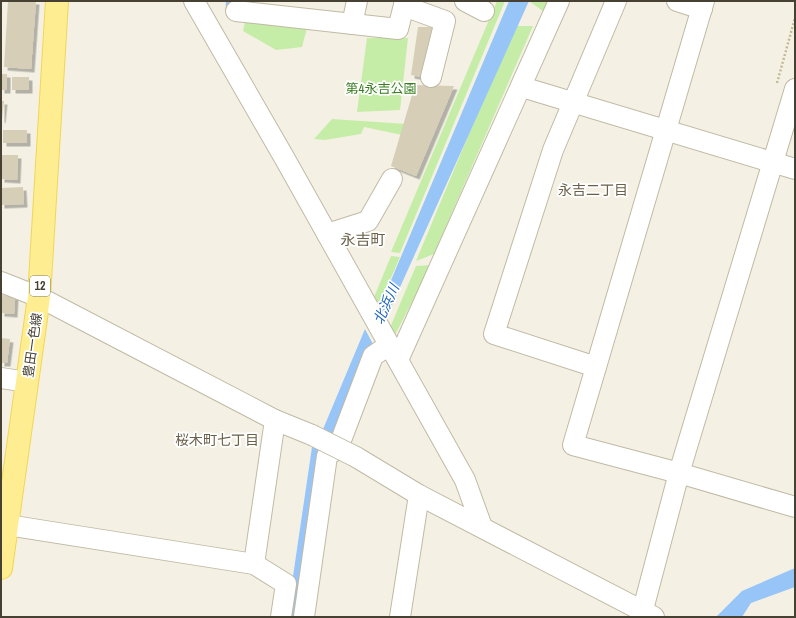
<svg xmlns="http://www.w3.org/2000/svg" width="796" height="618" viewBox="0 0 796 618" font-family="'Archivo Narrow','Noto Sans JP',sans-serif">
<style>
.green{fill:#c5eda7}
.water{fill:#98c5f8}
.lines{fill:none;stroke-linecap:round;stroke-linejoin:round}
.stream{stroke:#98c5f8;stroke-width:4.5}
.building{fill:#d7ceb8;filter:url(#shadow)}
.minor-casing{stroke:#c0baa5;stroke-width:22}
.major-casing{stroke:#f1d655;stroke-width:24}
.path{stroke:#c4b995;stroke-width:2.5;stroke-dasharray:2 2;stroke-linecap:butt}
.minor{stroke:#fff;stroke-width:20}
.major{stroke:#ffee91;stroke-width:22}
.minor-bridge-casing{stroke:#c0baa5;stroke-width:22;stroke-linecap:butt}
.minor-bridge{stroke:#fff;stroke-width:20}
.labels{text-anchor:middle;stroke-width:3.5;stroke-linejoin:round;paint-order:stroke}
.shield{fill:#fff;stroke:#7e7a70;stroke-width:1}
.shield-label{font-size:12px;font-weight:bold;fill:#474133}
.park-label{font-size:13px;fill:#387e20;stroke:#fff}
.street-label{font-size:13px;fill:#474133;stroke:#fff}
.neighbourhood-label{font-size:14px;fill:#6b6149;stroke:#fff}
.water-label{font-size:14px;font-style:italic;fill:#2167be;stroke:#fff}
.quarter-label{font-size:15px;fill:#6b6149;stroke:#fff}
</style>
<defs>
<filter id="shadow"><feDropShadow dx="3.5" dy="3.5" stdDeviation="0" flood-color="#0004"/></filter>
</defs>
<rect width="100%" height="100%" fill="#f4f1e4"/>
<g class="green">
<polygon points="497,1 505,1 400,253 391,252"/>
<polygon points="529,1 553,1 548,15"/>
<polygon points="245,22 307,28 302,47 276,50 243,31"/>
<polygon points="514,26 533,26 434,254 416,261"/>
<polygon points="367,38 408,38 400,110 357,112"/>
<polygon points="332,119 407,124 402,135 364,127 361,134 325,140 314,139"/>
<polygon points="391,256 400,257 379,305 372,302"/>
<polygon points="431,265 395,335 389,330 416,266"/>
</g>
<g class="water">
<polygon points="509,1 529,1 383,325 378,311"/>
<polygon points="365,329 374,346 334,437 321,434"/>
<polygon points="312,447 327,452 302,617 287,617"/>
<polygon points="795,568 795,587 751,603 742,617 716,617 742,591"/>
</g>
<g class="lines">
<polyline class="stream" points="228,6 228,1"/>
</g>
<g class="building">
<polygon points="8,1 36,1 31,69 4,67"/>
<polygon points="418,27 436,27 422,77 411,75"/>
<rect x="1" y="74" width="6" height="16"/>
<rect x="12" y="77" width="17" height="13"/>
<polygon points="415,85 454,86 416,176 391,166"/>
<polygon points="1,101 4,101 2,120 1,119"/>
<rect x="3" y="130" width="24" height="13"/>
<polygon points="1,155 18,155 17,180 1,179"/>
<polygon points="23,187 24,204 1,205 1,188"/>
<polygon points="1,295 15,296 14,314 1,313"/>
<polygon points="1,338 10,339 7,363 1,363"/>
</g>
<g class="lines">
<g class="minor-casing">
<g id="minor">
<polyline points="194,1 285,159 465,480 482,527"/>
<polyline points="465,1 484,11"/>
<polyline points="677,1 702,9"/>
<polyline points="704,1 573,445 679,473 795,507"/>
<polyline points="404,6 445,21 431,77"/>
<polyline points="236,11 398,29 405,1"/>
<polyline points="352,24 357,1"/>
<polyline points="522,87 795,169"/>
<polyline points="327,234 368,221 392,179"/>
<polyline points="1,282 39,297 275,420 312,435"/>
<polyline points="398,360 559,1"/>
<polyline points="596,367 494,334 553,150 616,1"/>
<polyline points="1,378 27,382"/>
<polyline points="356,457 419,495 654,617"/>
<polyline points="1,524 254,564 286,584 281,617"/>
<polyline points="254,564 275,420"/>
<polyline points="304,617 327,456 338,448 373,356 389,345"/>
<polyline points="400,617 419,495"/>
<polyline points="641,617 679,473 795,89"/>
</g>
</g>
<g class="major-casing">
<polyline id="major" points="1,568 39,297 57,1"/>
</g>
<polyline class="path" points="777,83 795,18"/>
<use href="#minor" class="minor"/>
<use href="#major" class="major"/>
<g class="minor-bridge-casing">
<polyline id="minor-bridge" points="312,435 356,457"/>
</g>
<use href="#minor-bridge" class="minor-bridge"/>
</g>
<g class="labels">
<rect class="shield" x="30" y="276" width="20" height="20" rx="3"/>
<g class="shield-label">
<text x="40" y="290">12</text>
</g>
<g class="park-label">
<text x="381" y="93">第4永吉公園</text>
</g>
<g class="street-label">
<text transform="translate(32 345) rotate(-82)" y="5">豊田一色線</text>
</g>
<g class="neighbourhood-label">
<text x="593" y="195">永吉二丁目</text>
<text x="217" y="445">桜木町七丁目</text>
</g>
<g class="water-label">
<text transform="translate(386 304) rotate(-66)" y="5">北浜川</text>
</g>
<g class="quarter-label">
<text x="363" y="245">永吉町</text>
</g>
</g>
<rect width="796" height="618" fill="none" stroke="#474133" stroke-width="4"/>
</svg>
